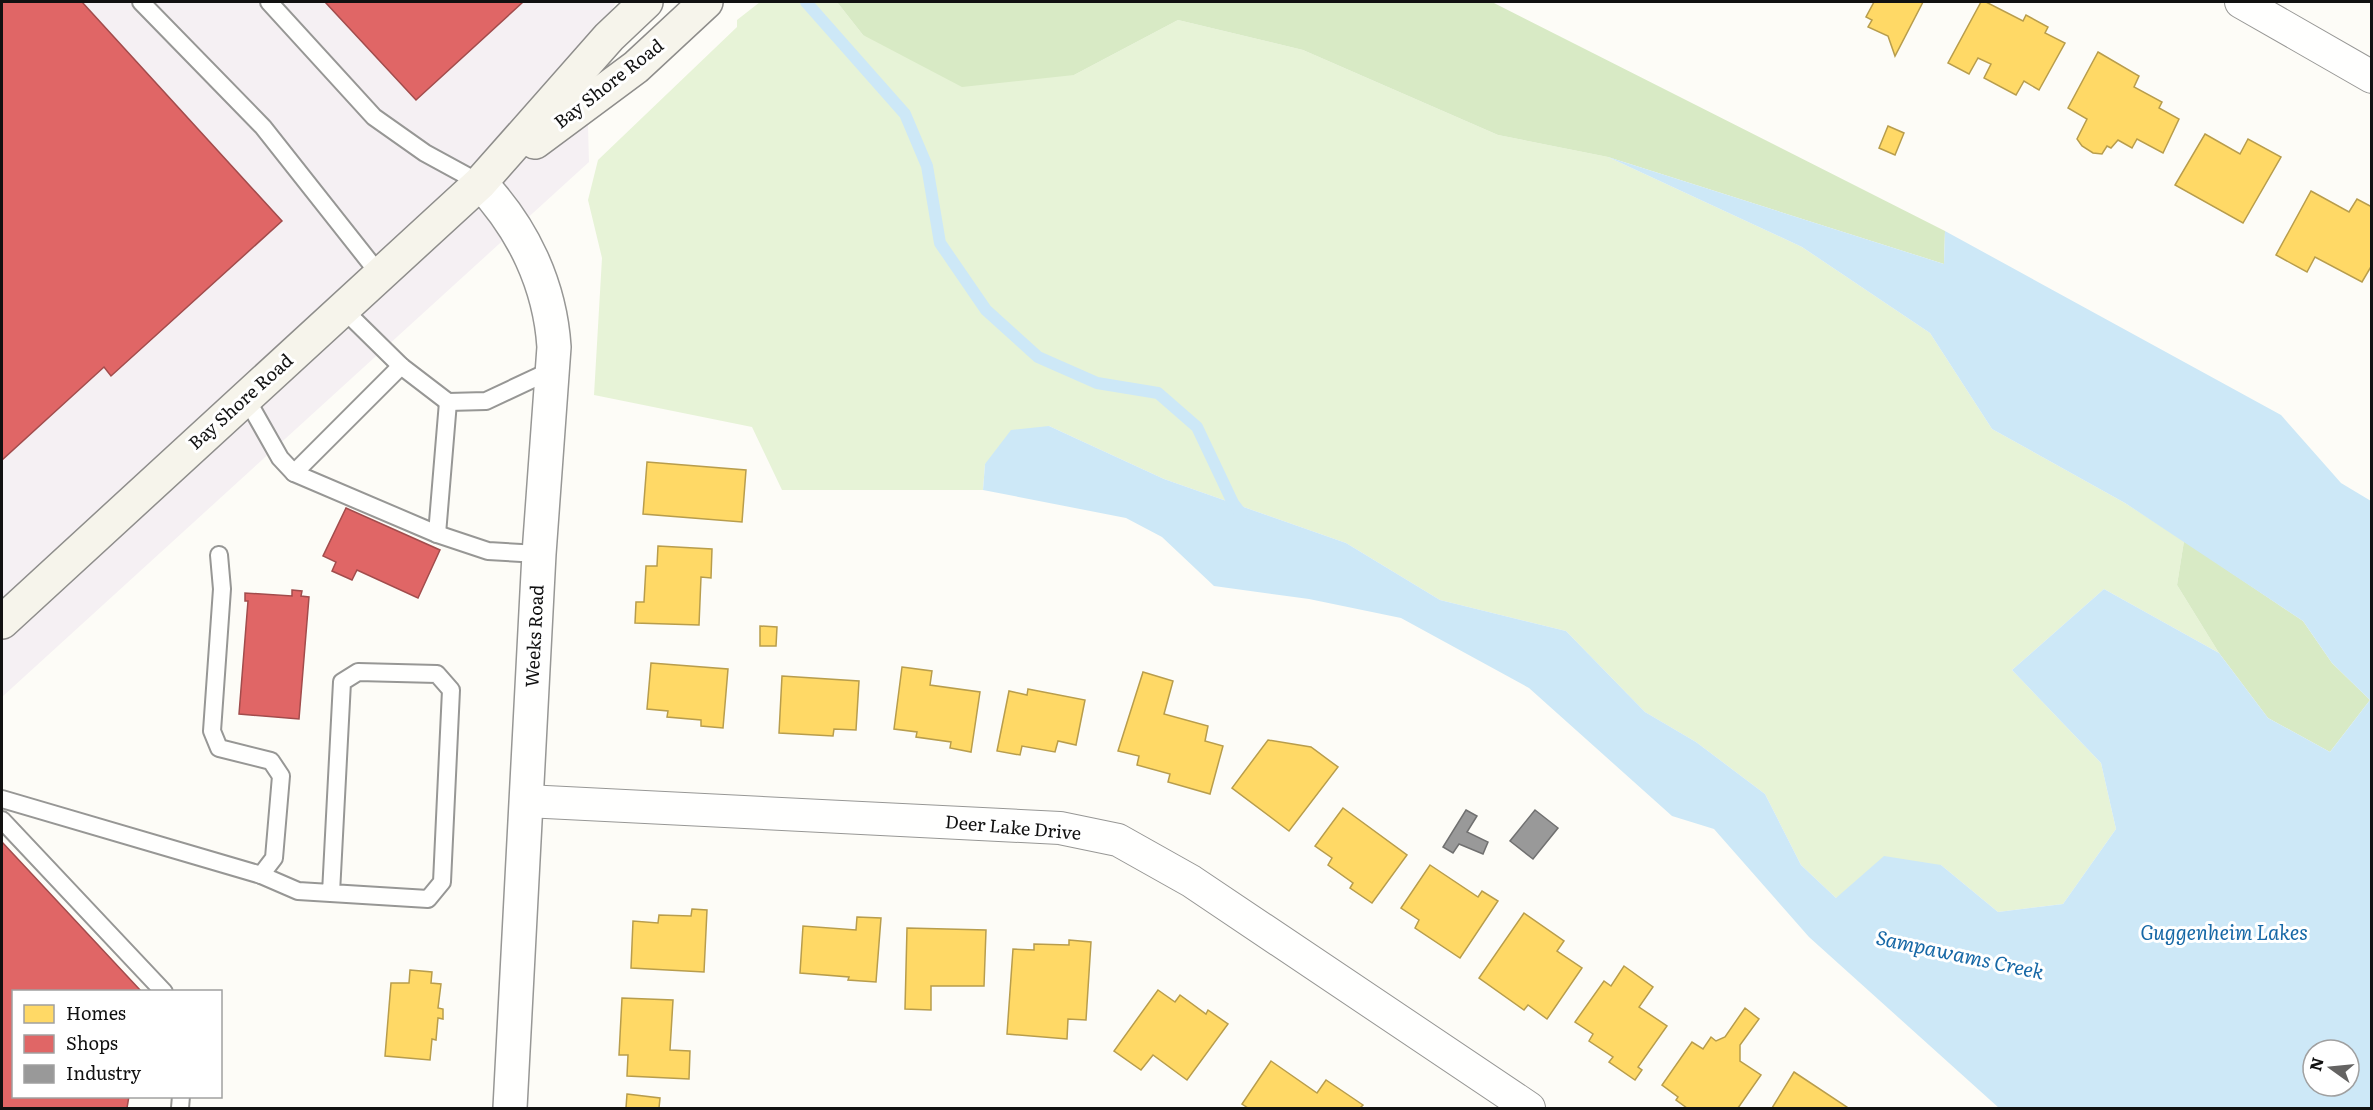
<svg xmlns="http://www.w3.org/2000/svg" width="2373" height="1110" viewBox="0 0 2373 1110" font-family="Literata,serif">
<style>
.industrial{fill:#f5f0f3}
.green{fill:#e7f3d7}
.forest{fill:#d8eac5}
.water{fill:#cde8f7;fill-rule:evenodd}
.homes{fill:#ffd966;stroke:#b89d4c;stroke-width:1.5}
.shops{fill:#e06666;stroke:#a24c4c;stroke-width:1.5}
.industry{fill:#999;stroke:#707070;stroke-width:1.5}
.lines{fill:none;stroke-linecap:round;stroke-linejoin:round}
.stream{stroke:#cde8f7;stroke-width:12}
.service-casing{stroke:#979795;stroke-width:20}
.minor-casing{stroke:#979795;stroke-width:34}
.tertiary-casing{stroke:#979795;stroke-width:36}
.secondary-casing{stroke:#8e8d8b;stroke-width:36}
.service{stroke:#fffffe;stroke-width:16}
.minor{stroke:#fffffe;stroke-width:32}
.tertiary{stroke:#fffffe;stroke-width:33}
.secondary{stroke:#f6f4eb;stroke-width:33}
.labels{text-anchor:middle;stroke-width:6;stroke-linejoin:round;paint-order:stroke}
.street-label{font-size:18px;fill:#111;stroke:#fff}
.water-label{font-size:20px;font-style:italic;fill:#1768a6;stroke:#fff}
</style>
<rect width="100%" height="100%" fill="#fdfcf7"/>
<polygon class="industrial" points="2,2 616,2 586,55 589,162 2,697"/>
<polygon class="green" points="760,2 837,2 863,35 1074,75 1178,20 1303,50 1498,135 1608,157 1802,247 1930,333 1992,429 2125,503 2184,541 2177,585 2219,653 2104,589 2012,670 2101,763 2116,829 2063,904 1998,912 1941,865 1836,898 1801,865 1765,794 1696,742 1645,712 1566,631 1440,600 1346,543 1164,479 1049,426 985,464 983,490 782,490 752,427 594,395 602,258 588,200 598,160 737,27 737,20"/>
<g class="forest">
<polygon points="837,2 1492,2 1945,231 1944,264 1608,157 1498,135 1303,50 1178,20 1074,75 962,87 863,35"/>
<polygon points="2184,541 2303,621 2332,663 2370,700 2330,752 2268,718 2219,653 2177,585"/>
</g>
<path class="water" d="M1608 157 1944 264 1945 231 2281 415 2341 483 2371 501V1108H1999L1809 937 1714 829 1672 816 1529 688 1401 618 1309 599 1214 586 1162 537 1126 518 983 490 985 464 1011 430 1049 426 1164 479 1346 543 1440 600 1566 631 1645 712 1696 742 1765 794 1801 865 1836 898 1884 856 1941 865 1998 912 2063 904 2116 829 2101 763 2012 670 2104 589 2219 653 2268 718 2330 752 2370 700 2332 663 2303 621 2125 503 1992 429 1930 333 1802 247ZM2313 1050H2349V1086H2313Z"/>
<g class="homes">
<polygon points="1874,2 1923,2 1895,56 1888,36 1868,27 1872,20 1866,17"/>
<polygon points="1981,2 1986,2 2023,21 2026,15 2048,27 2045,33 2065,43 2039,90 2024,81 2016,95 1984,78 1991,64 1978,58 1969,74 1948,63"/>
<polygon points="2098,52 2139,76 2134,87 2162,102 2159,108 2179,119 2163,153 2137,139 2132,148 2118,140 2111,148 2107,146 2102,154 2093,153 2082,146 2077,139 2087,119 2068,108"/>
<polygon points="1888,126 1904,133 1895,155 1879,148"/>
<polygon points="2205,134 2240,154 2248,139 2281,157 2243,223 2175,185"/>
<polygon points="2311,191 2349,212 2357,199 2372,207 2372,265 2362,282 2315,257 2307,272 2276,255"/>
<polygon points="647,462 746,470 742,522 643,514"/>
<polygon points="658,546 712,549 711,578 701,577 699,625 635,623 636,602 644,602 646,566 657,566"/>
<polygon points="760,626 777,627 776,646 760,646"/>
<polygon points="651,663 728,669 723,728 701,726 701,720 667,717 668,711 647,709"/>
<polygon points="902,667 932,671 930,685 980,692 971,752 950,748 951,742 916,737 917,732 894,729"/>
<polygon points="1143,672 1173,681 1164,714 1208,726 1205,741 1223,746 1210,794 1168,782 1170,774 1137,765 1139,756 1118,751"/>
<polygon points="782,676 859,681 856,730 834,729 833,736 779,733"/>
<polygon points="1028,689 1085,700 1076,745 1058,741 1055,752 1022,746 1020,755 997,751 1009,691 1027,695"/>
<polygon points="1268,740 1311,747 1338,767 1289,831 1232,788"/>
<polygon points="1343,808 1407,855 1372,903 1350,888 1353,883 1328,865 1332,858 1315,846"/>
<polygon points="1430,865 1478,897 1482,891 1498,901 1460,958 1415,928 1419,920 1401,908"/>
<polygon points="692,909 707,910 704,972 631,968 633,921 658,923 659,915 691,916"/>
<polygon points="1524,913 1564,941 1557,951 1582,968 1547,1019 1528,1005 1524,1010 1479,978"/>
<polygon points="857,917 881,918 876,982 848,980 849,977 800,973 803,926 856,930"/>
<polygon points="907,928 986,930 984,986 931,986 931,1010 905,1009"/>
<polygon points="1069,940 1091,942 1086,1020 1068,1019 1067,1039 1007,1034 1013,949 1034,950 1034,944 1069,945"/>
<polygon points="1624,966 1653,987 1639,1007 1667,1026 1638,1067 1642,1070 1635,1080 1609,1062 1613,1057 1589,1041 1593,1034 1575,1022 1604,981 1611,986"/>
<polygon points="410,970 432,972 431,983 441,984 438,1008 443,1009 443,1019 438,1018 436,1040 432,1039 430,1060 385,1056 391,983 409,983"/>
<polygon points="1158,990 1175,1002 1180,995 1206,1014 1208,1010 1228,1024 1187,1080 1153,1055 1141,1070 1114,1051"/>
<polygon points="622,998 673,1000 670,1050 690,1051 689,1079 627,1076 628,1055 619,1055"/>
<polygon points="1745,1008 1759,1019 1740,1045 1740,1061 1761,1075 1738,1108 1687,1108 1676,1100 1678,1097 1662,1085 1692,1042 1703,1049 1711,1037 1716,1041 1725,1037"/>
<polygon points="1271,1061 1317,1093 1326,1080 1363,1105 1360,1108 1248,1108 1242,1104"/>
<polygon points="1794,1072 1847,1107 1846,1108 1772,1108"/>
<polygon points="627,1094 660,1098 659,1108 626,1108"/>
</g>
<g class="shops">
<polygon points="2,2 82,2 282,221 111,376 104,367 2,460"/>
<polygon points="325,2 523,2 416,100"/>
<polygon points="346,508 440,550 418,598 357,570 352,580 332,571 336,562 323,556"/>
<polygon points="292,590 302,591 301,596 309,597 299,719 239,714 248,601 245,601 245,593 292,596"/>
<polygon points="2,842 141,991 14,992 14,1096 129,1096 127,1108 2,1108"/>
</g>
<g class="industry">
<polygon points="1466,810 1477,816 1467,832 1488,842 1483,854 1459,844 1453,853 1443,847"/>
<polygon points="1535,810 1558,828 1533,859 1510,841"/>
</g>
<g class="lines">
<polyline class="stream" points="806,2 905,114 927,166 940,243 986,310 1038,357 1097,383 1158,393 1197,427 1233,503 1242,515"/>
<g class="service-casing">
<g id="service">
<polyline points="141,2 263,127 380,275"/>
<polyline points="269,2 374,117 425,153 480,183"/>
<polyline points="343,309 401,366 448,402 486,401 552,370"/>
<polyline points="246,398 280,458 294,473 437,534 488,551 539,554"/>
<polyline points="294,473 401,366"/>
<polyline points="437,534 448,402"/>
<polyline points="2,799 261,875 274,858 281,776 271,761 219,748 212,731 222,589 219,555"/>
<polyline points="2,820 164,992"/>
<polyline points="261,875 298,891 428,899 442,882 451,690 437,674 358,672 342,682 331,893"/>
<polyline points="180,1108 181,1096"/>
</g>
</g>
<g class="minor-casing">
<g id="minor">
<polyline points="2241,2 2372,77"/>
<polyline points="526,801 1060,828 1118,840 1191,881 1529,1108"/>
</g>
</g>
<g class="tertiary-casing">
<path id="tertiary" d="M480 183C523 228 550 285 554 347L539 554 510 1108"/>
</g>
<g class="secondary-casing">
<g id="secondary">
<polyline points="535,142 636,67 706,2"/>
<polyline points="2,622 480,183 609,37 646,2"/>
</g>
</g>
<use href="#service" class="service"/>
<use href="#minor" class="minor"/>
<use href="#tertiary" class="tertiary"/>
<use href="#secondary" class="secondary"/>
</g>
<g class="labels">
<g class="street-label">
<text transform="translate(609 84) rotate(-38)" y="6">Bay Shore Road</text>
<text transform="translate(241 402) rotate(-42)" y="6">Bay Shore Road</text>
<text transform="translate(535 636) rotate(-87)" y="6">Weeks Road</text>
<text transform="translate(1013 828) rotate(5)" y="6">Deer Lake Drive</text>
</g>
<g class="water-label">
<text x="2224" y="940">Guggenheim Lakes</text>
<text transform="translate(1960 955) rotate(12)" y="7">Sampawams Creek</text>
</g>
</g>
<rect width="2373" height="1110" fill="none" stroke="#111111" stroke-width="6"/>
<rect x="12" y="990" width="210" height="108" fill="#ffffff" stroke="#a0a0a0" stroke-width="1.5"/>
<rect x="24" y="1005" width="30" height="18" fill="#ffd966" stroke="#a0a0a0" stroke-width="1.5"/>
<text x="66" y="1020" font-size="18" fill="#111111">Homes</text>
<rect x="24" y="1035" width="30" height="18" fill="#e06666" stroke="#a0a0a0" stroke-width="1.5"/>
<text x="66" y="1050" font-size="18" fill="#111111">Shops</text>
<rect x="24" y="1065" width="30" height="18" fill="#999999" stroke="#a0a0a0" stroke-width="1.5"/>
<text x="66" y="1080" font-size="18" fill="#111111">Industry</text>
<g transform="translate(2331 1068) rotate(285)"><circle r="28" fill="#ffffff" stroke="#a0a0a0" stroke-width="1.5"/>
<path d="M0-4.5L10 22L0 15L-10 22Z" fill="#646362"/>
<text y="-9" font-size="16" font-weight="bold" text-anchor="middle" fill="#111111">N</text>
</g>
</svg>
